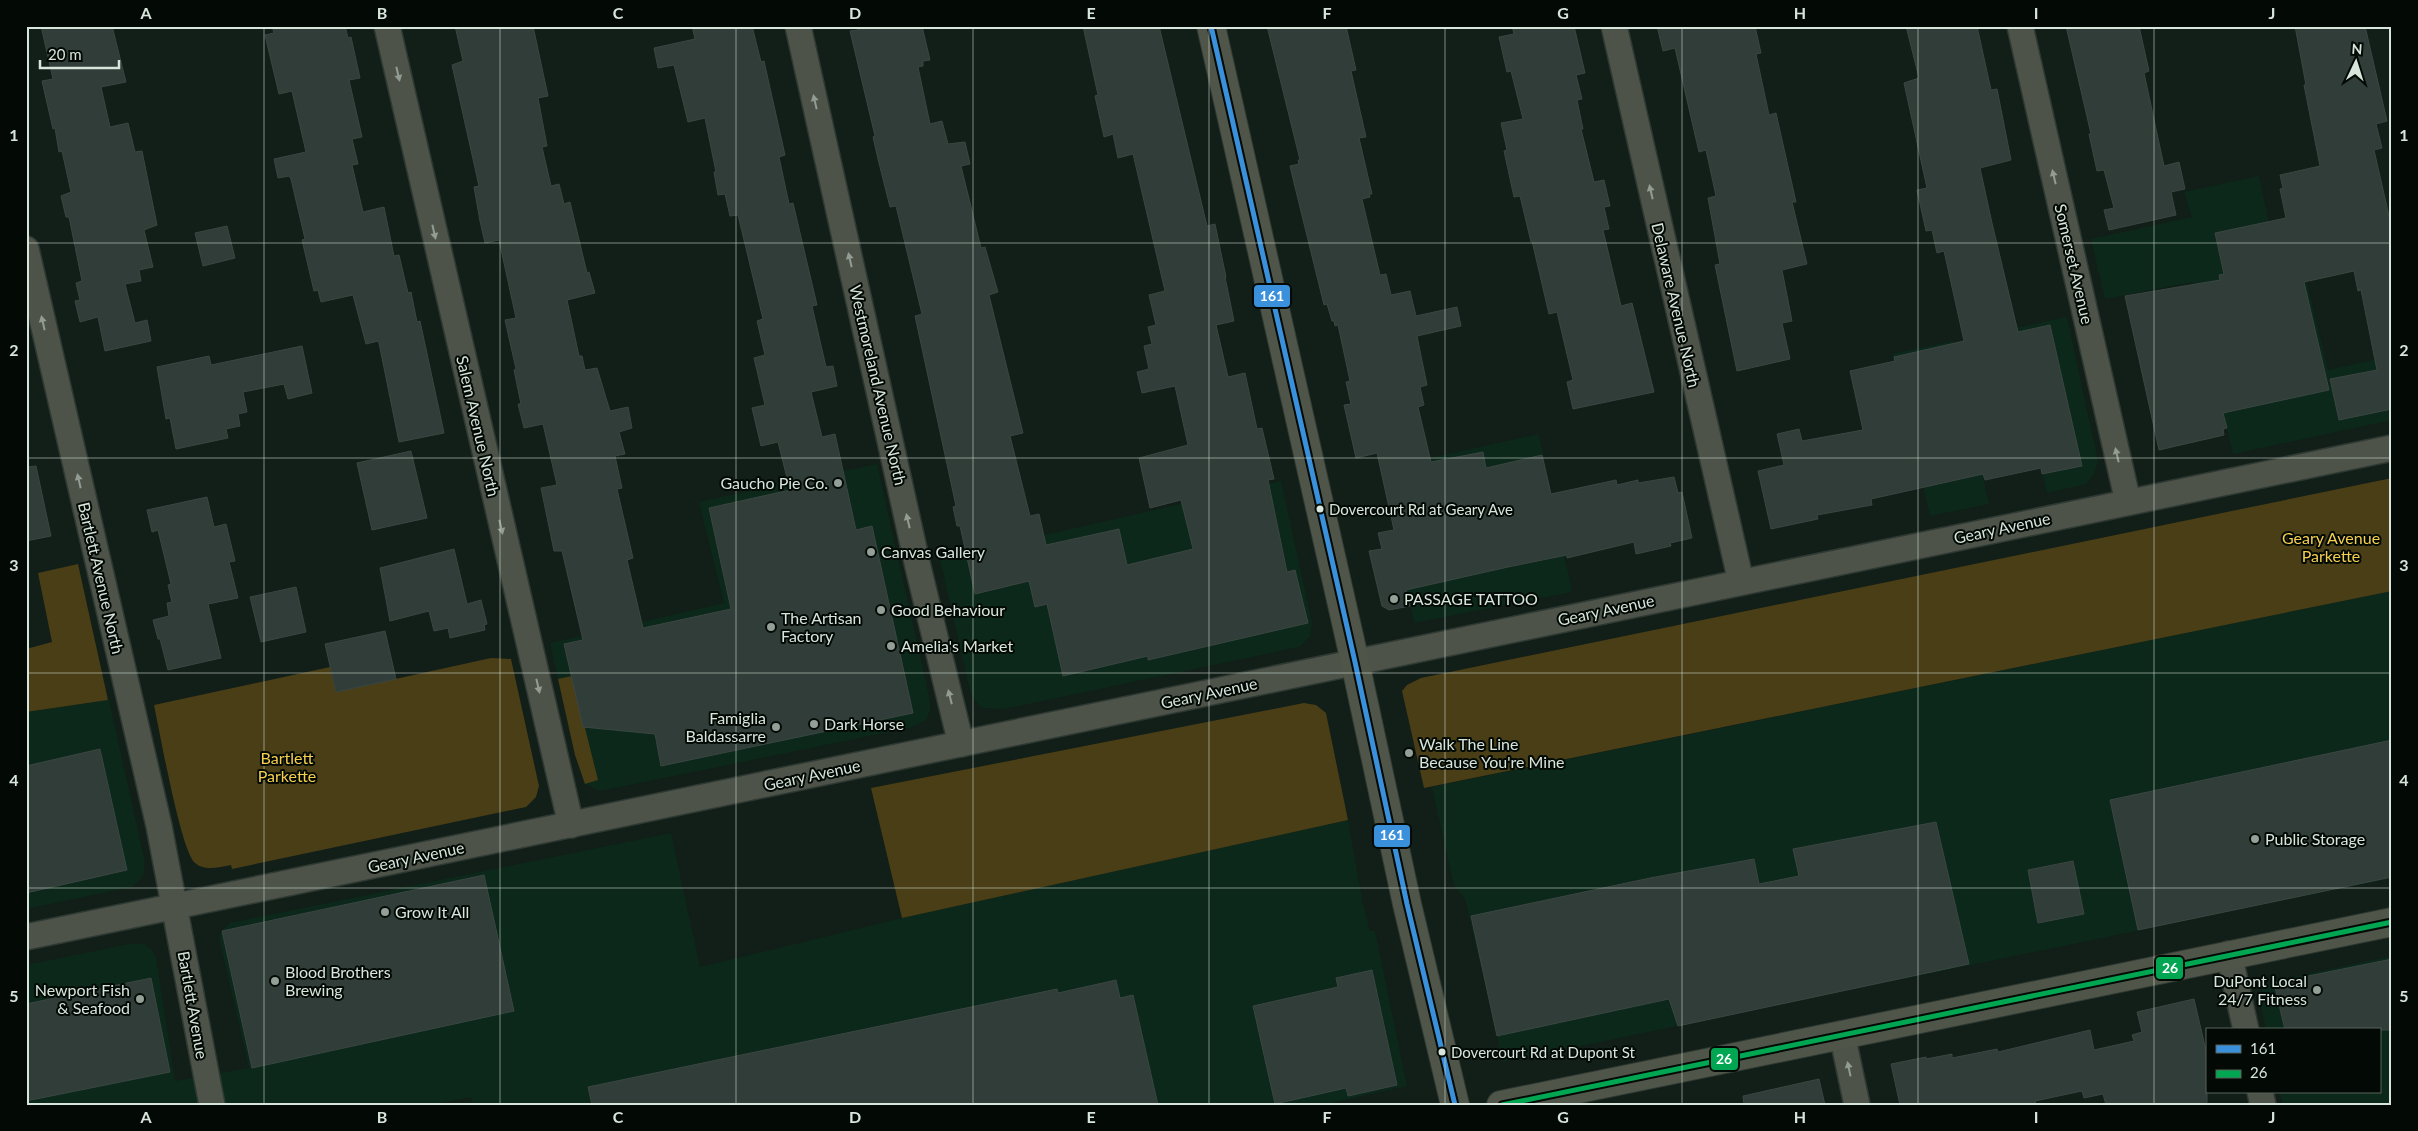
<svg xmlns="http://www.w3.org/2000/svg" width="2418" height="1131" viewBox="0 0 2418 1131" font-family="Lato,sans-serif">
<style>
.built{fill:#0c281a}
.green{fill:#493e16}
.building{fill:#313d38;stroke:#3b4643}
.lines{fill:none;stroke-linecap:round;stroke-linejoin:round}
.street-casing{stroke:#2f3933;stroke-width:28}
.secondary-casing{stroke:#2f3933;stroke-width:30}
.street{stroke:#4d5349;stroke-width:25}
.secondary{stroke:#4f5548;stroke-width:28}
.bus-1-casing{stroke:#030a05;stroke-width:9}
.bus-2-casing{stroke:#030a05;stroke-width:9}
.bus-1{stroke:#3a90db;stroke-width:5}
.bus-2{stroke:#00a651;stroke-width:5}
.oneway{fill:#929c92}
.grid{fill:none;stroke:#d8e5dc;stroke-width:1;stroke-opacity:0.55}
.poi-dot{fill:#939f97;stroke:#030a05;stroke-width:2}
.bus-dot{fill:#d8e5dc;stroke:#030a05;stroke-width:2}
.labels{text-anchor:middle;stroke-width:4;stroke-linejoin:round;paint-order:stroke}
.bus-label{font-size:15px;fill:#d8e5dc;stroke:#030a05;text-anchor:start}
.street-label{font-size:16px;fill:#d8e5dc;stroke:#030a05}
.poi-label{font-size:16px;fill:#d8e5dc;stroke:#030a05;text-anchor:start}
.park-label{font-size:16px;fill:#f7cf4f;stroke:#030a05}
.line-badge{stroke:#030a05;stroke-width:2}
.badge-label{font-size:14px;text-anchor:middle;font-weight:bold;fill:#fff}
.neatline{fill:none;stroke:#d8e5dc;stroke-width:2}
.grid-label{font-size:16px;text-anchor:middle;font-weight:bold;fill:#d8e5dc}
</style>
<rect width="100%" height="100%" fill="#121e18"/>
<g class="built">
<polygon points="2259,176 2275,251 2298,246 2328,370 2392,356 2392,420 2233,454 2193,282 2105,299 2091,239 2192,217 2184,192"/>
<polygon points="2067,317 2098,461 2094,474 2086,484 2047,493 2010,329"/>
<polygon points="1953,341 1989,504 1930,516 1892,354"/>
<polygon points="1539,434 1572,592 1414,623 1380,469"/>
<polygon points="877,464 930,701 930,712 925,721 909,728 600,791 585,784 575,755 550,643 724,603 699,502"/>
<polygon points="1281,481 1312,622 1310,637 1299,647 1004,709 983,708 977,703 970,691 940,559"/>
<polygon points="2392,591 2392,878 1503,1062 1465,899 1454,886 1432,787"/>
<polygon points="109,700 145,862 143,876 132,887 26,909 26,712"/>
<polygon points="1348,820 1363,904 1370,931 1375,931 1407,1086 1322,1105 473,1105 471,1097 430,1105 26,1105 26,965 129,944 144,944 151,949 156,957 175,1081 249,1068 220,942 220,934 229,923 671,833 700,967 902,918"/>
<polygon points="2392,956 2392,1105 2283,1105 2280,1092 2379,1092 2379,1030 2266,1030 2260,1002 2262,990 2270,982"/>
</g>
<g class="green">
<polygon points="2392,478 2392,591 1424,788 1402,691 1407,685 1421,678"/>
<polygon points="78,564 108,700 26,712 26,649 52,642 38,573"/>
<path d="M491 658 511 659 539 786 536 797 526 807 232 869 231 865C219 867 204 872 194 862 180 846 160 733 154 705L330 667 336 692Z"/>
<polygon points="572,676 598,780 585,784 575,755 558,679"/>
<polygon points="1304,703 1316,705 1326,713 1348,820 902,918 871,788"/>
</g>
<g class="building">
<polygon points="41,26 112,26 126,82 101,87 110,127 128,123 135,152 142,151 157,225 144,230 153,267 139,270 141,281 125,284 135,323 147,320 151,341 105,351 98,317 80,322 75,301 80,300 76,283 82,281 69,217 66,217 61,196 71,192 62,151 59,152 55,128 53,129 42,81 53,79"/>
<polygon points="272,26 345,26 348,38 351,37 360,78 349,80 362,137 352,139 358,164 352,165 363,212 384,207 394,256 399,255 408,293 411,292 417,322 420,321 444,433 399,442 379,343 378,341 366,344 353,295 321,302 318,290 314,291 302,240 305,239 291,179 289,176 278,178 274,159 306,152 292,91 279,94 265,35 274,33"/>
<polygon points="455,26 533,26 548,96 538,98 547,146 542,147 551,186 559,184 564,204 570,202 587,273 589,272 595,293 567,300 579,356 582,356 585,370 597,368 610,411 628,407 632,428 619,432 625,454 615,456 622,488 617,489 633,558 627,560 643,628 731,609 709,508 790,490 778,442 761,446 752,408 765,405 754,358 765,355 757,321 763,319 738,215 730,216 725,194 718,195 714,172 716,172 705,118 688,122 674,65 658,68 654,48 695,39 692,26 752,26 761,62 764,61 785,155 779,157 789,204 793,203 817,305 812,306 826,367 833,366 837,386 811,392 822,437 835,434 856,530 872,526 913,713 661,766 655,734 583,727 564,644 583,640 562,551 554,551 541,488 557,485 543,424 524,428 518,404 521,404 514,370 516,369 505,320 516,318 499,240 485,243 480,221 474,187 479,186 452,65 463,61"/>
<polygon points="857,26 922,26 930,60 923,61 923,66 918,67 930,124 942,121 948,144 965,142 970,164 961,166 981,248 985,247 998,292 989,295 1023,433 1010,436 1030,516 1039,514 1046,545 1119,529 1127,565 1193,549 1181,500 1150,508 1139,458 1188,445 1175,386 1142,393 1137,372 1149,369 1144,346 1152,344 1148,327 1156,325 1149,295 1165,291 1133,154 1118,158 1113,134 1104,137 1095,96 1098,95 1083,26 1159,26 1207,226 1215,224 1226,277 1225,277 1234,321 1216,325 1228,377 1245,373 1257,429 1262,428 1274,479 1268,480 1287,572 1295,570 1308,623 1148,660 1148,656 1063,676 1047,604 1035,607 1029,581 975,594 960,526 957,526 953,507 956,506 915,316 922,314 896,206 890,207 878,159 873,137 875,136 850,31 858,30"/>
<polygon points="1267,26 1346,26 1356,70 1351,71 1366,137 1359,138 1372,194 1369,194 1370,197 1362,199 1380,275 1386,274 1391,295 1410,291 1416,316 1457,307 1461,326 1417,336 1427,385 1420,387 1424,405 1418,407 1431,462 1483,452 1486,468 1542,455 1551,494 1616,480 1617,485 1638,480 1638,483 1674,477 1678,493 1682,492 1692,538 1670,543 1671,546 1636,554 1634,542 1567,558 1567,555 1508,567 1406,590 1410,606 1389,610 1382,606 1369,551 1382,549 1378,533 1394,530 1377,453 1356,458 1344,405 1351,404 1346,382 1350,381 1338,325 1335,326 1334,321 1332,321 1327,304 1324,305 1295,187 1290,166 1299,164 1298,160 1300,160"/>
<polygon points="1512,26 1574,26 1585,73 1576,75 1582,99 1577,100 1583,129 1581,129 1594,182 1604,180 1610,206 1604,207 1609,229 1603,230 1621,306 1632,303 1654,392 1573,409 1567,382 1573,380 1557,312 1549,314 1532,241 1531,242 1520,196 1514,197 1504,151 1507,150 1501,123 1523,119 1511,71 1507,72 1499,37 1514,34"/>
<polygon points="1657,26 1755,26 1761,53 1756,54 1769,115 1776,113 1796,202 1792,202 1807,264 1782,270 1792,321 1782,323 1790,359 1737,371 1715,265 1720,264 1708,198 1716,196 1706,150 1699,152 1675,48 1663,51"/>
<polygon points="1906,26 1977,26 1991,90 1997,89 2011,160 1980,168 1992,223 2018,332 2050,325 2082,466 2042,474 2041,468 1985,480 1983,474 1871,499 1872,505 1817,515 1818,519 1771,529 1758,471 1784,465 1777,434 1799,429 1802,441 1863,430 1850,371 1895,361 1894,357 1964,341 1944,251 1937,253 1932,230 1926,231 1917,190 1927,188 1904,83 1919,78"/>
<polygon points="2066,26 2139,26 2149,71 2144,73 2164,166 2179,162 2185,189 2171,192 2176,215 2109,230 2104,210 2114,208 2104,170 2097,171 2089,134 2091,134"/>
<polygon points="2295,26 2365,26 2387,121 2376,124 2382,148 2374,150 2392,229 2392,409 2339,420 2330,379 2377,370 2361,290 2358,291 2354,271 2304,282 2329,390 2223,413 2227,428 2223,429 2224,435 2159,450 2125,296 2220,280 2219,275 2224,274 2215,233 2286,218 2280,189 2283,188 2280,175 2320,166 2304,85 2306,85"/>
<polygon points="227,226 235,258 203,266 195,233"/>
<polygon points="302,346 312,393 288,399 284,384 243,392 247,412 238,414 240,426 226,429 228,438 176,449 170,418 166,419 157,367 209,356 211,365"/>
<polygon points="411,451 427,518 372,530 357,463"/>
<polygon points="36,466 51,536 26,541 26,467"/>
<polygon points="207,497 214,527 226,524 235,561 229,562 238,598 208,604 221,658 168,670 160,639 158,639 153,620 169,616 167,603 172,602 168,585 171,584 158,530 152,532 147,510"/>
<polygon points="454,549 467,604 481,600 487,624 484,625 485,630 450,638 448,628 434,631 429,611 390,621 380,568"/>
<polygon points="296,587 306,632 261,642 250,597"/>
<polygon points="385,631 396,679 336,692 325,644"/>
<polygon points="2392,740 2392,877 2138,930 2110,800"/>
<polygon points="100,749 127,870 26,893 26,766"/>
<polygon points="1936,822 1969,964 1678,1026 1669,999 1497,1036 1471,916 1650,878 1754,859 1759,884 1799,876 1793,849"/>
<polygon points="2073,861 2084,914 2038,923 2028,870"/>
<polygon points="484,875 514,1011 252,1068 222,931"/>
<polygon points="2392,959 2392,1030 2285,1030 2274,983"/>
<polygon points="1372,970 1397,1085 1348,1096 1346,1088 1275,1104 1253,1006 1338,987 1336,978"/>
<polygon points="151,978 170,1072 26,1101 26,1004"/>
<polygon points="1116,980 1120,998 1133,995 1158,1105 592,1105 588,1087 1057,989 1058,993"/>
<polygon points="2194,999 2207,1055 2207,1105 2106,1105 2103,1094 2084,1098 2082,1091 2035,1101 2036,1105 1900,1105 1891,1064 1926,1057 1926,1059 1952,1054 1952,1058 1997,1049 1998,1052 2090,1030 2094,1050 2134,1041 2132,1035 2142,1032 2137,1012"/>
<polygon points="1819,1079 1825,1105 1744,1105 1743,1096"/>
</g>
<g class="lines">
<g class="street-casing">
<g id="street">
<polyline points="387,26 571,825"/>
<polyline points="798,26 918,567 961,744"/>
<polyline points="1614,26 1741,582"/>
<polyline points="2020,26 2128,502"/>
<polyline points="26,249 159,826 212,1105"/>
<polyline points="26,937 2392,448"/>
<polyline points="2229,954 2246,1030"/>
<polyline points="1842,1034 1857,1105"/>
<polyline points="2260,1092 2263,1105"/>
</g>
</g>
<g class="secondary-casing">
<g id="secondary">
<polyline points="1211,26 1355,662 1407,904 1455,1105"/>
<polyline points="1501,1105 2392,922"/>
</g>
</g>
<use href="#street" class="street"/>
<use href="#secondary" class="secondary"/>
<g class="bus-1-casing">
<polyline id="bus-1" points="1211,26 1355,662 1407,904 1455,1105"/>
</g>
<g class="bus-2-casing">
<polyline id="bus-2" points="1502,1105 2392,922"/>
</g>
<use href="#bus-1" class="bus-1"/>
<use href="#bus-2" class="bus-2"/>
</g>
<defs><path id="oneway-solid" d="M-6-.8H1V-3.2L6.5 0L1 3.2V.8H-6Z" transform="scale(1.25)"/></defs>
<g class="oneway">
<use href="#oneway-solid" transform="translate(398 74) rotate(77)"/>
<use href="#oneway-solid" transform="translate(815 102) rotate(-103)"/>
<use href="#oneway-solid" transform="translate(2054 177) rotate(-103)"/>
<use href="#oneway-solid" transform="translate(1651 192) rotate(-103)"/>
<use href="#oneway-solid" transform="translate(434 232) rotate(77)"/>
<use href="#oneway-solid" transform="translate(850 260) rotate(-103)"/>
<use href="#oneway-solid" transform="translate(43 323) rotate(-103)"/>
<use href="#oneway-solid" transform="translate(2117 455) rotate(-103)"/>
<use href="#oneway-solid" transform="translate(79 481) rotate(-103)"/>
<use href="#oneway-solid" transform="translate(908 521) rotate(-103)"/>
<use href="#oneway-solid" transform="translate(501 527) rotate(77)"/>
<use href="#oneway-solid" transform="translate(538 686) rotate(77)"/>
<use href="#oneway-solid" transform="translate(950 697) rotate(-104)"/>
<use href="#oneway-solid" transform="translate(1849 1069) rotate(-102)"/>
</g>
<path class="grid" d="M264 26V1105M500 26V1105M736 26V1105M973 26V1105M1209 26V1105M1445 26V1105M1682 26V1105M1918 26V1105M2154 26V1105M26 243H2392M26 458H2392M26 673H2392M26 888H2392"/>
<g class="poi-dot">
<circle cx="838" cy="483" r="5"/>
<circle cx="871" cy="552" r="5"/>
<circle cx="1394" cy="599" r="5"/>
<circle cx="881" cy="610" r="5"/>
<circle cx="771" cy="627" r="5"/>
<circle cx="891" cy="646" r="5"/>
<circle cx="814" cy="724" r="5"/>
<circle cx="776" cy="727" r="5"/>
<circle cx="1409" cy="753" r="5"/>
<circle cx="2255" cy="839" r="5"/>
<circle cx="385" cy="912" r="5"/>
<circle cx="275" cy="981" r="5"/>
<circle cx="2317" cy="990" r="5"/>
<circle cx="140" cy="999" r="5"/>
</g>
<g class="bus-dot">
<circle cx="1320" cy="509" r="4.5"/>
<circle cx="1442" cy="1052" r="4.5"/>
</g>
<g class="labels">
<g class="bus-label">
<text x="1329" y="515">Dovercourt Rd at Geary Ave</text>
<text x="1451" y="1058">Dovercourt Rd at Dupont St</text>
</g>
<g class="street-label">
<text transform="translate(2074 264) rotate(77)" y="6">Somerset Avenue</text>
<text transform="translate(1676 305) rotate(77)" y="6">Delaware Avenue North</text>
<text transform="translate(878 385) rotate(77)" y="6">Westmoreland Avenue North</text>
<text transform="translate(478 426) rotate(77)" y="6">Salem Avenue North</text>
<text transform="translate(2002 528) rotate(-12)" y="6">Geary Avenue</text>
<text transform="translate(101 578) rotate(77)" y="6">Bartlett Avenue North</text>
<text transform="translate(1606 610) rotate(-12)" y="6">Geary Avenue</text>
<text transform="translate(1209 693) rotate(-12)" y="6">Geary Avenue</text>
<text transform="translate(812 775) rotate(-12)" y="6">Geary Avenue</text>
<text transform="translate(416 857) rotate(-12)" y="6">Geary Avenue</text>
<text transform="translate(193 1005) rotate(80)" y="6">Bartlett Avenue</text>
</g>
<g class="poi-label">
<text x="828" y="489" text-anchor="end">Gaucho Pie Co.</text>
<text x="881" y="558">Canvas Gallery</text>
<text x="1404" y="605">PASSAGE TATTOO</text>
<text x="891" y="616">Good Behaviour</text>
<text x="781" y="624">The Artisan<tspan x="781" dy="18">Factory</tspan></text>
<text x="901" y="652">Amelia's Market</text>
<text x="766" y="724" text-anchor="end">Famiglia<tspan x="766" dy="18">Baldassarre</tspan></text>
<text x="824" y="730">Dark Horse</text>
<text x="1419" y="750">Walk The Line<tspan x="1419" dy="18">Because You're Mine</tspan></text>
<text x="2265" y="845">Public Storage</text>
<text x="395" y="918">Grow It All</text>
<text x="285" y="978">Blood Brothers<tspan x="285" dy="18">Brewing</tspan></text>
<text x="2307" y="987" text-anchor="end">DuPont Local<tspan x="2307" dy="18">24/7 Fitness</tspan></text>
<text x="130" y="996" text-anchor="end">Newport Fish<tspan x="130" dy="18">&amp; Seafood</tspan></text>
</g>
<g class="park-label">
<text x="2331" y="544">Geary Avenue<tspan x="2331" dy="18">Parkette</tspan></text>
<text x="287" y="764">Bartlett<tspan x="287" dy="18">Parkette</tspan></text>
</g>
</g>
<g class="line-badge">
<rect x="1253" y="284" width="38" height="24" rx="5" fill="#3a90db"/>
<rect x="1373" y="824" width="38" height="24" rx="5" fill="#3a90db"/>
<rect x="2155" y="956" width="29" height="24" rx="5" fill="#00a651"/>
<rect x="1710" y="1047" width="29" height="24" rx="5" fill="#00a651"/>
</g>
<g class="badge-label">
<text x="1272" y="301">161</text>
<text x="1392" y="840">161</text>
<text x="2170" y="973">26</text>
<text x="1724" y="1064">26</text>
</g>
<rect width="2418" height="1131" fill="none" stroke="#030a05" stroke-width="55"/>
<rect x="2206" y="1028" width="175" height="65" fill="#030a05" stroke="#58625b"/>
<rect x="2216" y="1045" width="25" height="8" fill="#3a90db" stroke="#58625b"/>
<text x="2250" y="1054" font-size="15" fill="#d8e5dc">161</text>
<rect x="2216" y="1070" width="25" height="8" fill="#00a651" stroke="#58625b"/>
<text x="2250" y="1078" font-size="15" fill="#d8e5dc">26</text>
<g transform="translate(2356 62) rotate(4)" stroke="#030a05" stroke-width="4" paint-order="stroke">
<path d="M0-4L9 19L0 12L-9 19Z" fill="#d8e5dc"/>
<text y="-8" font-size="14" font-weight="bold" text-anchor="middle" fill="#d8e5dc">N</text>
</g>
<path d="M40 60v8h79v-8" fill="none" stroke="#d8e5dc" stroke-width="2.5"/>
<text x="48" y="60" font-size="15" fill="#d8e5dc" stroke="#030a05" stroke-width="4" paint-order="stroke">20 m</text>
<rect x="28" y="28" width="2362" height="1076" class="neatline"/>
<g class="grid-label">
<text x="146" y="19">A</text>
<text x="382" y="19">B</text>
<text x="618" y="19">C</text>
<text x="855" y="19">D</text>
<text x="1091" y="19">E</text>
<text x="1327" y="19">F</text>
<text x="1563" y="19">G</text>
<text x="1800" y="19">H</text>
<text x="2036" y="19">I</text>
<text x="2272" y="19">J</text>
<text x="14" y="141">1</text>
<text x="2404" y="141">1</text>
<text x="14" y="356">2</text>
<text x="2404" y="356">2</text>
<text x="14" y="571">3</text>
<text x="2404" y="571">3</text>
<text x="14" y="786">4</text>
<text x="2404" y="786">4</text>
<text x="14" y="1002">5</text>
<text x="2404" y="1002">5</text>
<text x="146" y="1123">A</text>
<text x="382" y="1123">B</text>
<text x="618" y="1123">C</text>
<text x="855" y="1123">D</text>
<text x="1091" y="1123">E</text>
<text x="1327" y="1123">F</text>
<text x="1563" y="1123">G</text>
<text x="1800" y="1123">H</text>
<text x="2036" y="1123">I</text>
<text x="2272" y="1123">J</text>
</g>
</svg>
